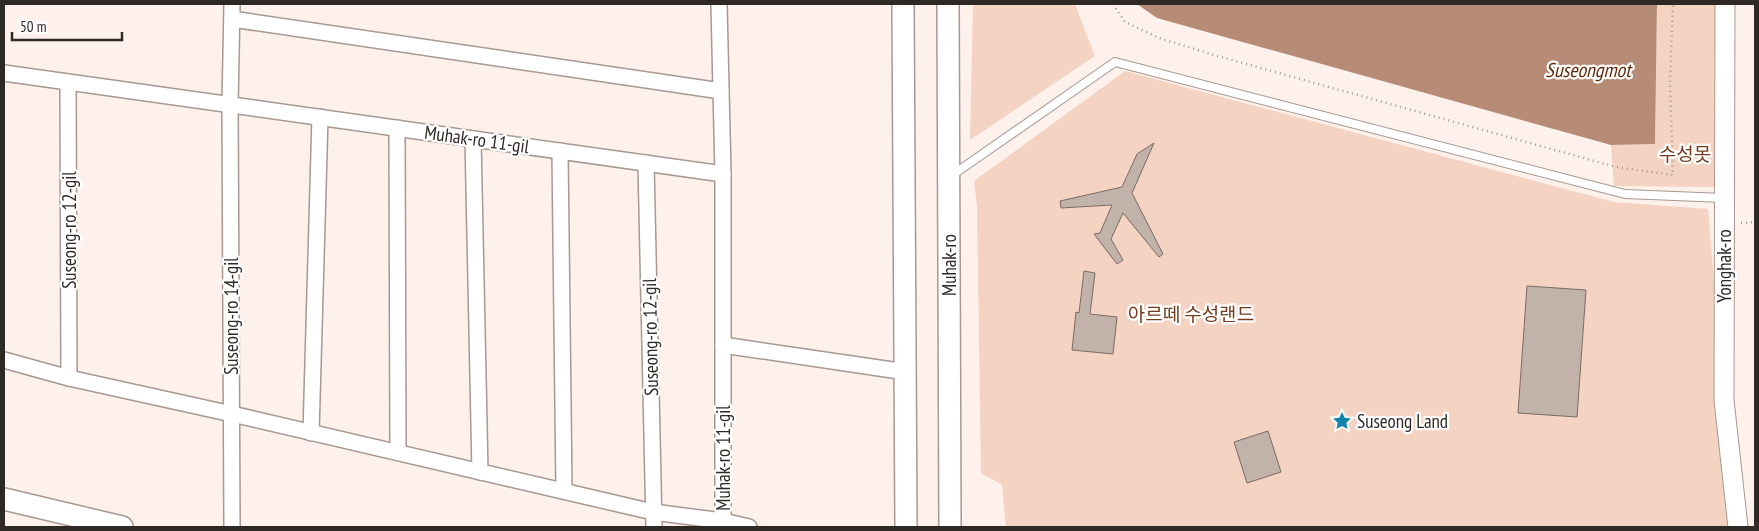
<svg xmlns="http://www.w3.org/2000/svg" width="1759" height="531" viewBox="0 0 1759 531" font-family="'PT Sans Narrow','Noto Sans KR',sans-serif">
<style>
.green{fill:#f5d3c2}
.water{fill:#b68c77}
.building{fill:#c1b2aa;stroke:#796b64}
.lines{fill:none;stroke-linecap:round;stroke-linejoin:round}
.service-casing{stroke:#a79891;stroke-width:10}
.minor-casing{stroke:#a79891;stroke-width:18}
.tertiary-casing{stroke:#a79891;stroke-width:21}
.secondary-casing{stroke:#a79891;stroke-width:24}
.path{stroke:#a29893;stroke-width:2.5;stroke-dasharray:1 4;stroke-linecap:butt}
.service{stroke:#fff;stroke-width:8}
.minor{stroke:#fff;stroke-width:15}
.tertiary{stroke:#fff;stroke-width:19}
.secondary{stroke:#fff;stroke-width:21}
.labels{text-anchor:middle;stroke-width:4.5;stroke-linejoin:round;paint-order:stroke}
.street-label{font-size:19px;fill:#2f2926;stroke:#fff}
.park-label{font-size:19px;fill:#733c1d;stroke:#fff}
.poi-label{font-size:19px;fill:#2f2926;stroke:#fff;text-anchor:start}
.water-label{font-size:20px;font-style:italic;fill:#612b09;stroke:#fff}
</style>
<rect width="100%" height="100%" fill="#fef1eb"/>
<g class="green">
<polygon points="973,4 1075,4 1095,56 970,140"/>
<polygon points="1657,4 1715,4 1717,187 1614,186 1611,145 1655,144"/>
<polygon points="1125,71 1614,202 1708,209 1724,400 1738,527 1006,527 1002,485 981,473 977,207 974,181"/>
</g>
<polygon class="water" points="1137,4 1657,4 1655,144 1611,145 1157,18"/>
<g class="building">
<polygon points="1154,143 1132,193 1163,254 1159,257 1123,213 1111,239 1123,260 1117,264 1094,234 1100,233 1112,205 1061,208 1060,201 1122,187 1137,154"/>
<polygon points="1084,271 1095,273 1090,314 1117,317 1113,354 1072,350 1076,312 1079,313"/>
<polygon points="1527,286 1586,290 1577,417 1518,413"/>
<polygon points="1268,431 1281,472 1247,483 1234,442"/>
</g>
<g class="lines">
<g class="service-casing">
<polyline id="service" points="951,176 1115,62 1625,194 1724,198"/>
</g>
<g class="minor-casing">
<g id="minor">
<polyline points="232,4 230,105 232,527"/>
<polyline points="719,4 723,174 723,521"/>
<polyline points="232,19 721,91"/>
<polyline points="4,73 723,174"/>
<polyline points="68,82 69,378"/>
<polyline points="397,128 398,452"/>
<polyline points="473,139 480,472"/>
<polyline points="560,151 564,491"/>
<polyline points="646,163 654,527"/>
<polyline points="723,345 906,372"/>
<polyline points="4,360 69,378 232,414 653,512 723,521 749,527"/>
<polyline points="311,433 320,117"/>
</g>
</g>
<g class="tertiary-casing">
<polyline id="tertiary" points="1725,4 1724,400 1738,527"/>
</g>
<g class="secondary-casing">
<g id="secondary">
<polyline points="903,4 906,527"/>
<polyline points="948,4 950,527"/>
<polyline points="4,499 122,527"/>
</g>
</g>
<g class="path">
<polyline points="1113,4 1125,22 1159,38 1214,55 1616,167 1673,175 1670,82 1673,4"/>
<polyline points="1741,223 1755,222"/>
</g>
<use href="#service" class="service"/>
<use href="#minor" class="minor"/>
<use href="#tertiary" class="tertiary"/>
<use href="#secondary" class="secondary"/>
</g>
<defs>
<g id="sight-bare" transform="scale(1.5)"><path d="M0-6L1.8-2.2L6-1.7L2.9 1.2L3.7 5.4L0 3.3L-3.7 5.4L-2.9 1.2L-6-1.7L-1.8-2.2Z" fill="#1284aa" stroke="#fff" stroke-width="2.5" paint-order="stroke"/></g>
</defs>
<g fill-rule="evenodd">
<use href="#sight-bare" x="1342" y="421"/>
</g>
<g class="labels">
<g class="street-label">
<text transform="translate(477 139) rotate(8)" y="7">Muhak-ro 11-gil</text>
<text transform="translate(69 230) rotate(-90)" y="7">Suseong-ro 12-gil</text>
<text transform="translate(949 265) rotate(-90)" y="7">Muhak-ro</text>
<text transform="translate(1724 266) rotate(-90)" y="7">Yonghak-ro</text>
<text transform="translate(231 316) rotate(-90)" y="7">Suseong-ro 14-gil</text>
<text transform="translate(650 337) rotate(-91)" y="7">Suseong-ro 12-gil</text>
<text transform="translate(723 458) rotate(-90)" y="7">Muhak-ro 11-gil</text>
</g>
<g class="park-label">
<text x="1685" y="161">수성못</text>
<text x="1191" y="321">아르떼 수성랜드</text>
</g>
<g class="poi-label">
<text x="1357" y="428">Suseong Land</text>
</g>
<g class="water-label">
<text x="1588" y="77">Suseongmot</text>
</g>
</g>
<rect width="1759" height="531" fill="none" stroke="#2f2926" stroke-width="10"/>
<path d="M12 32v8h110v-8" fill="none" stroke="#2f2926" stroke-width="2.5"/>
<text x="20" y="32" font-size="15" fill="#2f2926" stroke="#ffffff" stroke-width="4" paint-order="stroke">50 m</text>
</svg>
